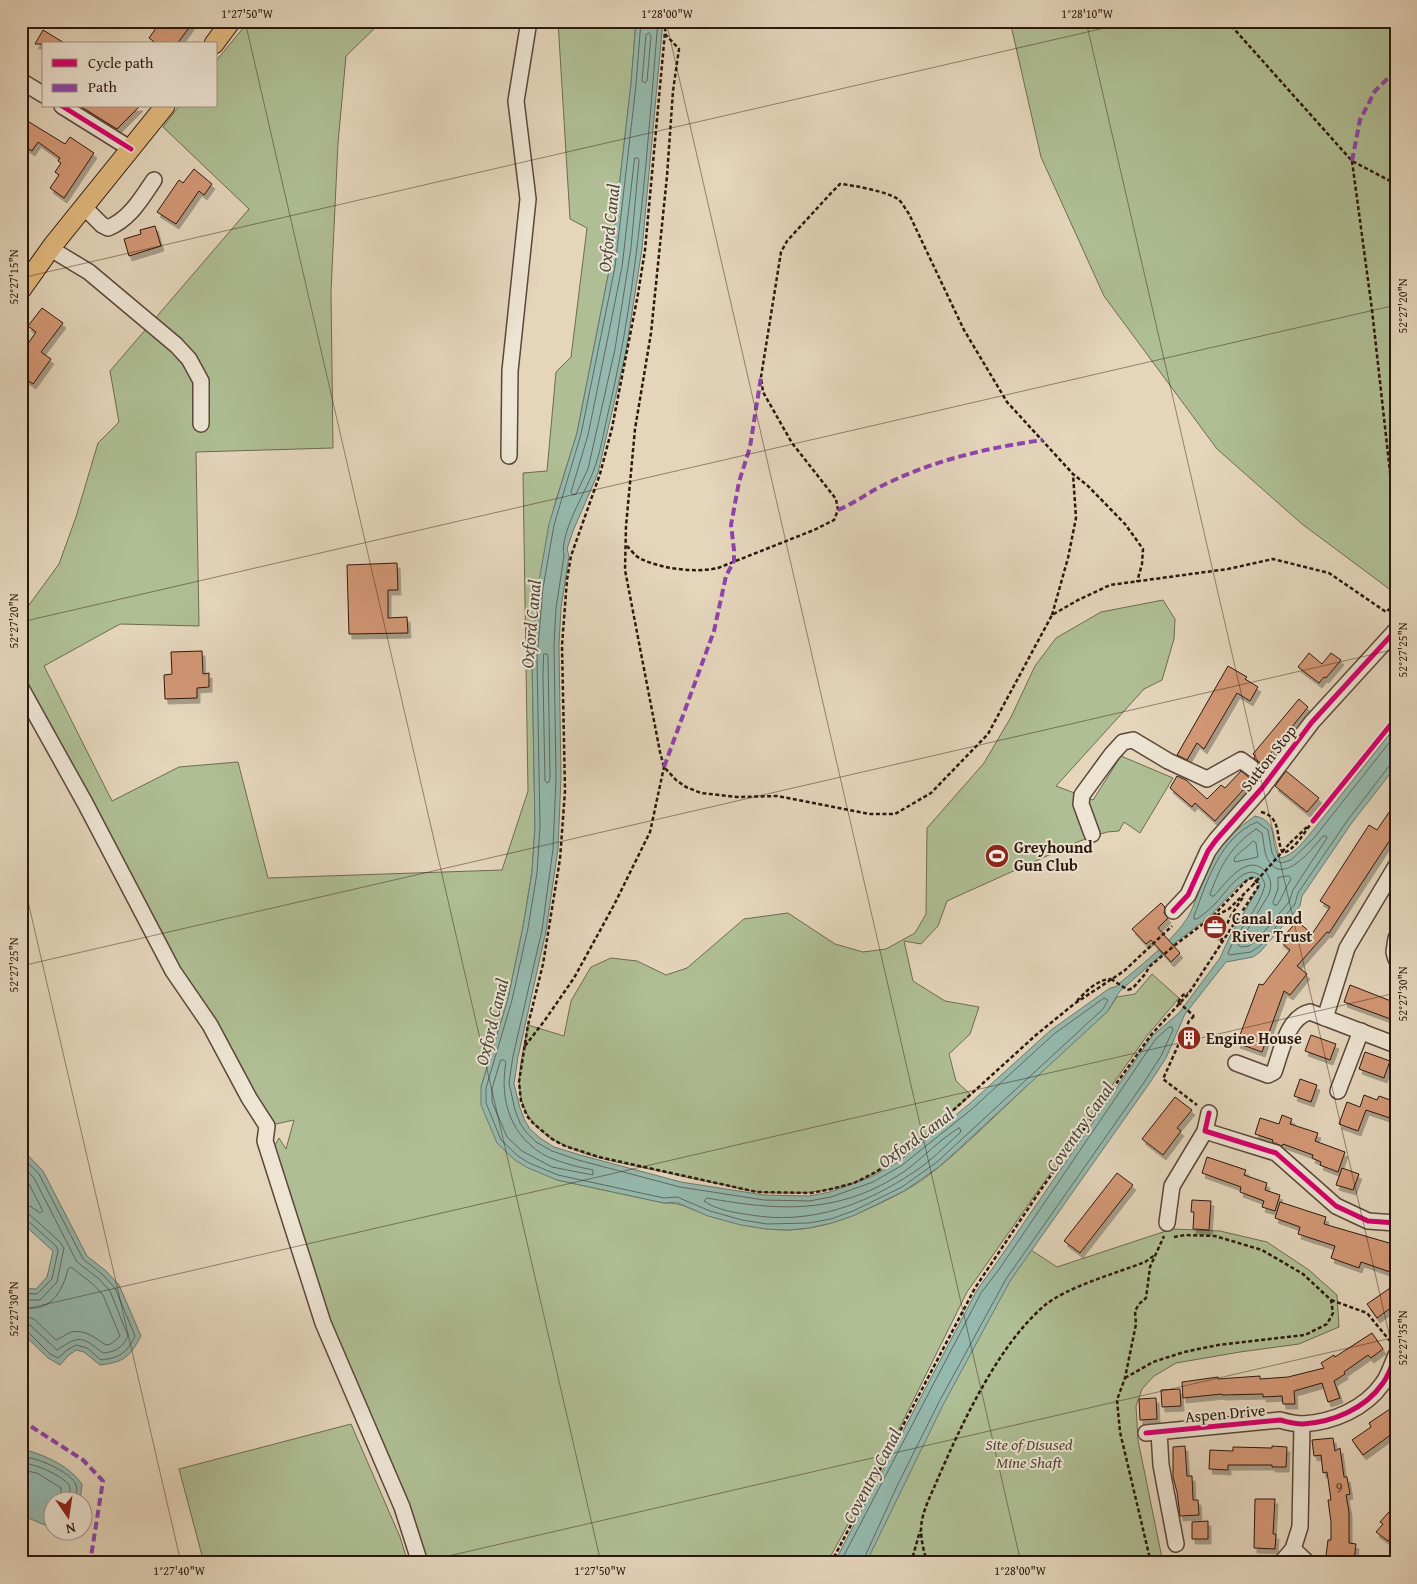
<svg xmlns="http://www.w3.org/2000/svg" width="1417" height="1584" viewBox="0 0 1417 1584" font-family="'Gentium Book Plus',serif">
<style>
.green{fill:#afbe94;stroke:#6e6b51}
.water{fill:#95b9ae;stroke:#6b796e}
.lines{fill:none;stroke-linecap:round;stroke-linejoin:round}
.shore{stroke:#61685e;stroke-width:1}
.building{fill:#d39876;stroke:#2d180e;filter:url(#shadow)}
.minor-casing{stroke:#5b4739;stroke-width:18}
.major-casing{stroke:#2d180e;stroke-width:21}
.path{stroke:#2d180e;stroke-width:2.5;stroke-dasharray:4 2.5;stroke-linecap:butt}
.minor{stroke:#ede4d3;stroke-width:15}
.major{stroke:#e2ba7e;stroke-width:19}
.path-bridge{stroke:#2d180e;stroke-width:2.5;stroke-dasharray:4 2.5;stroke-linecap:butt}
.quiet{stroke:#8e44ad;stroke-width:4;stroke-dasharray:8 4;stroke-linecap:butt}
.cycleway-casing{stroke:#ede4d3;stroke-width:8}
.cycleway{stroke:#d6006c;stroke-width:5}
.ticks{fill:none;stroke:#2d180e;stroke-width:1;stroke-opacity:0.45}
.labels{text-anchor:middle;stroke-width:4;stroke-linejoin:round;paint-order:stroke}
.number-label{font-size:14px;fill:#563828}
.street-label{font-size:16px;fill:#2d180e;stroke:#ede4d3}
.poi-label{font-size:16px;font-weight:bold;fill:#2d180e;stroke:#ede4d3;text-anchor:start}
.park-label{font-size:16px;font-style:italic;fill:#544a36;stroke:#ede4d3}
.water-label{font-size:18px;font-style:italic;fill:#4c483e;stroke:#ede4d3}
.neatline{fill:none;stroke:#2d180e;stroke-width:2}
.ticks-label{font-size:12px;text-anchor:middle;fill:#2d180e}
</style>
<defs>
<filter id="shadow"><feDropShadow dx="3" dy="5" stdDeviation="0" flood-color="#0004"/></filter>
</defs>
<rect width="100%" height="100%" fill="#e4d5bb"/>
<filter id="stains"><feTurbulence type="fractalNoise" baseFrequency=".004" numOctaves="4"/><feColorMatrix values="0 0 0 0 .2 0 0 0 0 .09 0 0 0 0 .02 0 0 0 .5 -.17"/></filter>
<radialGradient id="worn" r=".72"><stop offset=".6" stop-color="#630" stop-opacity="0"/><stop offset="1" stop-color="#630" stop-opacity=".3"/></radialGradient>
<g class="green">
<path d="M249 21H382L346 56 338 143 331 292 333 448 196 452 199 626 120 624 44 666 112 801 179 767 238 762 268 878 502 870 528 791 523 473 547 471 556 372 571 357 587 228 570 219 558 21H636L631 84 610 266 577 433 554 507 532 657 535 827 532 872 523 927 508 999 481 1087 557 1180 664 1203C683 1202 693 1211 710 1216 736 1224 762 1230 788 1230 818 1229 845 1220 872 1207 889 1199 906 1191 922 1180 954 1157 983 1127 1012 1100 1043 1070 1074 1041 1107 1012L1117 997 1135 994 1152 974 1179 998 1146 1037 967 1292 889 1449 827 1563H423L324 1313 272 1150 279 1138 286 1149 294 1120 267 1126 21 688V616L59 564 76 517 98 443 119 422 110 371 249 209 163 127 179 106H216V61Z"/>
<polygon points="1010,21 1396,21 1396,594 1302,524 1217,449 1104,296 1041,157"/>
<path d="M1163 600 1175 619 1174 639 1162 680 1144 689 1056 786 1093 800 1121 756 1173 778 1140 833 1124 822 1119 831 1107 832 1080 841 947 901 938 926 921 944 904 941 913 981 945 1001 979 1007 970 1034 949 1054 956 1081 971 1095C934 1126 899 1167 853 1183 822 1194 791 1194 759 1192 748 1191 736 1188 725 1185 703 1181 681 1176 659 1171 627 1164 593 1159 564 1145 550 1139 537 1130 529 1117 511 1090 523 1055 528 1025L564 1036 571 1001 591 967 611 958 637 961 666 975 687 968 744 919 788 913 835 944 863 952 886 949 915 933 926 914 927 828 984 763 1011 717 1035 666 1056 638 1101 612Z"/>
<polygon points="1172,1229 1220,1231 1267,1242 1309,1270 1337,1295 1339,1327 1299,1344 1240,1352 1176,1363 1154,1376 1142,1389 1136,1406 1138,1440 1163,1563 846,1563 1022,1244 1057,1267"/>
<polygon points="351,1424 400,1537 408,1563 204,1563 179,1469"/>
</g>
<g class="water">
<path d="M636 21H663L642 249 626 351 598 473 573 531 567 549 569 556 561 608 559 645 561 778 558 849 546 931 518 1057 514 1084 520 1108 525 1121 530 1129 540 1138 554 1147 580 1155 681 1182 764 1195 809 1196 830 1192 871 1177 898 1162 968 1105 1051 1030 1110 988 1115 987C1136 969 1176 939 1189 915 1199 896 1203 874 1214 855 1223 839 1240 827 1255 816 1281 822 1268 842 1280 858 1293 856 1302 843 1310 834L1396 726V766L1351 824 1302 896 1300 906 1260 952 1253 957 1226 962 1185 1014 1166 1058 1149 1084 1010 1281 943 1405 866 1563H834L977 1290 995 1265 1152 1036 1179 1013 1220 958 1230 936 1260 885 1256 878 1252 877 1239 885 1210 916 1175 943 1120 991 1107 1012 940 1166 904 1191 855 1215 832 1223 809 1228 789 1230 766 1229 741 1225 708 1216 676 1202 664 1203 557 1180 526 1167 515 1160 497 1143 481 1105V1087L508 999 523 927 532 872 535 827 532 657 538 587 549 524 577 433 610 266 631 84Z"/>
<path d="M21 1148 43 1171 87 1256 106 1271 119 1285 141 1336C129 1358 124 1362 100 1365L84 1352 76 1350 69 1355 60 1365 48 1358 21 1332V1288L36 1289 47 1277 53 1251 21 1222Z"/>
<path d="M26 1450C47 1456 69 1466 82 1484L80 1501 52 1502V1528L21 1515V1452Z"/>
</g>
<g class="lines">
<g class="shore">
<path d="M641 21 636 85 615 267 581 434 554 525 543 588 537 658 540 827 537 873 528 928 512 1000 486 1088V1103L501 1140 518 1156 529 1163 558 1175 664 1198 677 1197 710 1211 742 1220 767 1224 809 1223 831 1219 853 1211 902 1187 937 1162 1103 1009 1108 1000 1104 998 1054 1034 972 1109 901 1166 873 1182 831 1197 809 1201 764 1200 680 1187 578 1160 552 1151 536 1142 526 1132 520 1123 515 1110 509 1083 513 1056 542 930 553 849 556 778 554 645 556 608 564 556C559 534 585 493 593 472 601 452 604 429 609 409 639 282 647 151 658 21"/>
<polygon points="649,33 651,36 647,81 645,83 642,81 646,35"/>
<polygon points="635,158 638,158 639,160 631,248 615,349 588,469 576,494 573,495 571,492 588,435 613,312 622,267"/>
<polygon points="544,654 547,654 548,656 550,778 549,782 547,783 545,781 543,677"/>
<path d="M1396 734 1314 838 1291 860 1281 863 1276 860 1272 853 1268 830 1257 822C1220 837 1207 882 1194 916V919H1197C1204 914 1210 909 1216 903 1224 894 1242 867 1256 873 1261 875 1264 880 1265 885 1259 910 1237 930 1228 953L1229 955 1251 952 1261 945 1295 904 1298 893 1347 821 1390 765 1396 763"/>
<path d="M1256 829 1262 833C1264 842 1264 853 1268 860 1283 887 1313 848 1323 836H1326L1327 838 1293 890 1289 902 1257 940 1249 946 1241 947 1238 945 1240 942 1269 894C1272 885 1271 878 1265 871 1247 852 1225 884 1214 896H1211L1210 894C1221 865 1230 847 1256 829Z"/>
<polygon points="1254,841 1256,843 1258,857 1235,862 1234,859 1236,856"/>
<path d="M1289 876 1291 879C1285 888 1283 897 1277 905H1274L1273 902 1278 889V878Z"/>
<path d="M501 1060H504L506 1062C499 1101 511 1138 548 1157 562 1163 578 1167 593 1170V1175L552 1167 522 1151 507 1137 492 1102V1089Z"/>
<path d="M959 1128 961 1130 960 1133C945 1146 931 1161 914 1172 865 1205 810 1225 751 1215 737 1213 716 1210 704 1201L707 1198C780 1211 840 1215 905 1171 923 1158 940 1139 959 1128Z"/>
<path d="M21 1156 39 1174 83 1259 103 1275 115 1288 135 1336C127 1353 119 1358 101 1360L87 1348 76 1345 67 1350 58 1358 50 1354 26 1330 21 1329"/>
<path d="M21 1164 34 1178 77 1262 99 1279 110 1291 128 1336C123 1347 116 1352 103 1353 81 1336 80 1335 57 1350L30 1325 21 1323"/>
<polyline points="21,1175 28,1182 43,1211 40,1213 30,1206 21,1205"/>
<polyline points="21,1212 30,1215 60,1242 64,1248 57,1282 40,1300 21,1300"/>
<polyline points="21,1219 27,1220 56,1246 58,1251 52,1279 37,1294 21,1293"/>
<path d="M21 1307C28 1308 35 1309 41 1307 57 1302 65 1283 68 1269L71 1267 94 1285 103 1295 120 1336 111 1344 106 1345C96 1339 86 1329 71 1332 66 1334 61 1338 56 1340L34 1319 21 1315"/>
<path d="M21 1457C33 1455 73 1473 76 1485 78 1490 76 1497 75 1502"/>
<path d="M21 1463C32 1462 63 1476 69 1485 71 1490 69 1496 69 1502"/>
<polyline points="21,1470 37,1473 61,1488 61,1502"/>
<polyline points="840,1563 981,1293 1000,1268 1155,1040 1169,1027 1172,1027 1173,1030 1161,1056 1145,1081 1006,1279 939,1402 898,1484 862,1563"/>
</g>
</g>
<g class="building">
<polygon points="161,21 194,21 177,44 157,44 149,38"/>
<polygon points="43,30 66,44 35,44"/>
<polygon points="80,106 140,106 117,129"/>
<polygon points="21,117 65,144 70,137 94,153 64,198 50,188 59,175 55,172 61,163 58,161 60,158 38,142 32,151 21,144"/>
<polygon points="194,169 212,184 204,195 199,191 176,224 157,212 179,180 183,183"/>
<polygon points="155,226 161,246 129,256 124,239 141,234 140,230"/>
<polygon points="42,308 63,323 41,352 51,359 33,384 21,376 21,354 36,332 28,326"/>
<polygon points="397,563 398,590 388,590 388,618 407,617 408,633 349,634 347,565"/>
<polygon points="202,651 203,674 209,673 209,687 197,688 197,698 165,699 164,675 172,674 171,652"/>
<polygon points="1309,653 1322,664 1331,653 1341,660 1326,678 1324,677 1319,683 1298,667"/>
<polygon points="1228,666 1247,677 1245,679 1258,687 1250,701 1237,693 1204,749 1197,743 1187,760 1177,755"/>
<polygon points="1299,699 1308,707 1262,764 1254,758 1255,756 1253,754"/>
<polygon points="1241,771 1252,780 1215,821 1195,803 1192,807 1170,788 1177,776 1186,780 1207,799 1221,785 1225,788"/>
<polygon points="1286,771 1319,798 1307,812 1275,786"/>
<polygon points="1396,802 1396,844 1390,840 1329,933 1327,932 1297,966 1307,974 1290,995 1284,991 1262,1052 1237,1043 1259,984 1263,985 1290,950 1280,941 1297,921 1312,934 1330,907 1320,901 1369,825 1377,830"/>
<polygon points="1161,903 1165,907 1164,913 1168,918 1158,928 1180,953 1171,962 1151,940 1146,944 1132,929"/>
<polygon points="1214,919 1223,927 1216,936 1207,928"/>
<polygon points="1350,985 1396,1003 1396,1021 1344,1002"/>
<polygon points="1311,1035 1336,1044 1330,1060 1305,1051"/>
<polygon points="1365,1052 1390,1061 1384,1078 1359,1069"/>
<polygon points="1300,1079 1317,1085 1311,1102 1294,1096"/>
<polygon points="1364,1095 1377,1100 1379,1096 1396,1102 1396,1120 1366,1110 1358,1131 1339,1124 1347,1102 1360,1107"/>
<polygon points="1175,1097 1192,1110 1177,1128 1181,1131 1163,1155 1142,1139"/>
<polygon points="1282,1115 1292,1119 1290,1124 1318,1133 1315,1141 1345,1152 1338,1172 1320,1165 1321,1162 1312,1158 1313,1155 1283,1144 1282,1146 1272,1142 1273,1140 1255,1134 1260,1118 1279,1124"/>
<polygon points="1207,1157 1246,1170 1244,1175 1267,1183 1265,1190 1280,1195 1275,1211 1262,1207 1264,1201 1240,1192 1241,1187 1202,1173"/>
<polygon points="1342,1168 1359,1174 1353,1190 1336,1185"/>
<polygon points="1117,1173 1133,1185 1080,1253 1064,1241"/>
<polygon points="1192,1200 1211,1201 1209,1230 1193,1229 1194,1212 1191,1212"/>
<polygon points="1280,1202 1326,1217 1324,1224 1396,1245 1396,1274 1361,1262 1359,1268 1331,1258 1335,1246 1298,1234 1300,1227 1275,1218"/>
<polygon points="1396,1284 1396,1304 1377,1318 1367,1304"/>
<polygon points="1372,1333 1383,1349 1371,1358 1368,1355 1344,1372 1345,1374 1334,1381 1340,1398 1328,1402 1322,1383 1294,1391 1295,1404 1283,1404 1282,1396 1263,1397 1263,1394 1222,1395 1222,1394 1183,1398 1182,1382 1218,1377 1218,1379 1260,1376 1260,1379 1288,1377 1324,1368 1321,1363 1334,1355 1335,1357"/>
<polygon points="1180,1389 1181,1406 1162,1407 1161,1390"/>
<polygon points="1156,1398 1157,1419 1140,1420 1139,1399"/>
<polygon points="1396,1405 1396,1431 1363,1455 1352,1440 1371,1427 1369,1423"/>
<polygon points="1333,1438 1335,1451 1340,1448 1344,1477 1347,1477 1350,1494 1346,1495 1349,1512 1349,1543 1356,1544 1354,1560 1326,1556 1328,1540 1331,1540 1331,1522 1328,1500 1331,1500 1327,1472 1323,1473 1321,1455 1314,1456 1312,1440"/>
<polygon points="1185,1446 1187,1476 1192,1476 1193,1500 1198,1500 1199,1515 1180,1516 1177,1492 1173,1477 1173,1447"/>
<polygon points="1272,1446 1287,1447 1286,1467 1272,1467 1272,1465 1228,1465 1228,1470 1209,1469 1210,1450 1233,1451 1233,1447 1272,1448"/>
<polygon points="1255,1499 1275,1499 1273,1534 1276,1534 1275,1549 1254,1548"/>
<polygon points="1396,1504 1396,1532 1388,1541 1376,1532 1383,1524 1380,1522"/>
<polygon points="1208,1521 1208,1539 1192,1539 1192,1522"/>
</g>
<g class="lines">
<g class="minor-casing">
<g id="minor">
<polyline points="21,81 44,95"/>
<polyline points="62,106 131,149"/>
<path d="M84 207 102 225 108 228C130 219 141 199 154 180"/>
<polyline points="51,249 89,272 176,345 189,359 201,381 201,424"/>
<polyline points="509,456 510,371 528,199 516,101 529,21"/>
<polyline points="21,688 85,803 173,971 210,1025 249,1098 267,1126 265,1141 323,1323 402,1507 420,1563"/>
<polyline points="1092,834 1081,804 1082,795 1112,754 1123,742 1133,740 1168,761 1207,779 1241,760 1268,780"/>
<polyline points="1173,911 1188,895 1208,851 1216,840 1262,788 1312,722 1396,630"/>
<polyline points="1396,938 1394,952 1396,959"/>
<polyline points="1325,1018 1347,948 1396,866"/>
<path d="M1236 1063 1268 1075 1274 1072C1281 1053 1287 1017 1310 1012L1396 1045"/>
<polyline points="1338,1091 1361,1031"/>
<polyline points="1209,1113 1205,1131 1276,1153 1336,1206 1368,1221 1396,1223"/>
<polyline points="1167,1223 1172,1186 1205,1131"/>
<polyline points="1159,1432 1161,1465 1176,1544"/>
<path d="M1146 1433 1280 1420C1287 1422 1295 1424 1303 1424 1333 1422 1365 1409 1383 1383 1389 1375 1392 1364 1396 1355"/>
<polyline points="1293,1549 1308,1563"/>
<polyline points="1281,1563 1293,1549 1300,1527 1302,1424"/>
</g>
</g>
<g class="major-casing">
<g id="major">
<polyline points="214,44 231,21"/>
<polyline points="21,290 53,245 165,106"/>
</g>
</g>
<g class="path">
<polyline points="666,21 645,250 638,294 612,428 600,474 571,556 567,580 562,645 565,791 560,859 543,964 528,1025 519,1082 521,1101 527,1116 534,1124 552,1139 565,1146 599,1157 757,1192 811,1193 831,1189 854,1183 872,1174 891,1163 915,1145 1036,1035 1074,1004 1124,971 1172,926"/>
<polyline points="1227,21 1352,161 1396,184"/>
<polyline points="665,34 679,49 673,91 667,176 651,333 635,429 626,526 625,570 660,752 664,767 676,780 686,787 701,793 737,797 777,796 870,814 895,814 931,793 988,734 1052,615 1078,600 1110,585 1228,569 1273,559 1329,573 1386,612 1396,603"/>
<polyline points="1352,161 1372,310 1396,526"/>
<path d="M627 546C631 550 636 557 641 559 663 569 695 573 718 568L814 530 834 520 838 510 836 499 792 443 763 392 761 377 781 252 787 241 833 191 840 184C853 185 888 192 898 199 902 202 906 210 909 214L964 330 1007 402 1073 474 1088 486 1125 524 1143 549 1142 564 1137 582"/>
<polyline points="1052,615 1068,558 1076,518 1073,474"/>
<path d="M1261 812C1283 817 1275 840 1283 853 1295 850 1305 831 1313 821"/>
<polyline points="1290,843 1307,827"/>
<path d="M1221 942C1225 924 1234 910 1244 896"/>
<polyline points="1128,990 1133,988 1146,973 1149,967 1175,945 1211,918 1229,909 1252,886"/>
<path d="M1077 1001C1085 992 1098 979 1111 979"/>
<polyline points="1178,1002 1183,995 1188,993"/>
<polyline points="1194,1016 1189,1021 1163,1079 1197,1105"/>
<polyline points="525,1046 545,1020 574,978 614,905 650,832 664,767"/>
<polyline points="1331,1300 1367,1313 1390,1341"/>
<polyline points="1125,1378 1153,1362 1184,1352 1218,1345 1305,1335 1327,1324 1333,1313 1331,1300 1303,1274 1262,1250 1215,1236 1185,1235 1174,1237"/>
<polyline points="831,1563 975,1288 1042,1188 1151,1035 1189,993 1258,887 1258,883 1252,878 1248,879 1211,918"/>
<polyline points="911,1563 920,1531"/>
<path d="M928 1563C924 1555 921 1539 921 1530 921 1514 930 1497 936 1483 960 1427 998 1345 1044 1306 1066 1287 1117 1273 1145 1262L1155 1255"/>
<polyline points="1151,1563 1120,1432 1117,1400 1125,1378 1136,1324 1135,1311 1139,1304 1146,1298 1150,1267 1164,1236"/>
</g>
<use href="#minor" class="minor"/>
<use href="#major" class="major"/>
<g class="path-bridge">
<polyline points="1252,886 1290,843"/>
<polyline points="1111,979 1128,990"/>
<polyline points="1178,1002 1194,1016"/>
</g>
<g class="quiet">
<polyline points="1352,161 1360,120 1375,91 1396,70"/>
<path d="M838 510C857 502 873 489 892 481 939 459 992 447 1043 440"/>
<polyline points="664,767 714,631 726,576 734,561 734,550 731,525 739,482 750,447 761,377"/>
<polyline points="21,1420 83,1460 103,1481 90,1563"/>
</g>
<g class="cycleway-casing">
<g id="cycleway">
<polyline points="62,106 131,149"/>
<polyline points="1313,821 1396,718"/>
<polyline points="1173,911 1188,895 1208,851 1216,840 1262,788 1312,722 1396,630"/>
<polyline points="1209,1113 1205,1131 1276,1153 1336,1206 1368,1221 1396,1223"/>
<path d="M1146 1433 1280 1420C1287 1422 1295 1424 1303 1424 1333 1422 1365 1409 1383 1383 1389 1375 1392 1364 1396 1355"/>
</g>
</g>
<use href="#cycleway" class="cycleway"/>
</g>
<path class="ticks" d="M245 21 601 1563M666 21 1021 1563M1086 21 1396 1364M21 278 1135 21M21 622 1396 305M21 871 181 1563M21 966 1396 649M21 1310 1396 993M418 1563 1396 1337"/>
<defs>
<g id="stadium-disc" transform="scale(1.25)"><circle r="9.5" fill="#8f2418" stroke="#ede4d3"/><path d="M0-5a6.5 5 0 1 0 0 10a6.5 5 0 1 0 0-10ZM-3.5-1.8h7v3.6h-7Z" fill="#fff"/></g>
<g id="office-disc" transform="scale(1.25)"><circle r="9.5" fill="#8f2418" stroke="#ede4d3"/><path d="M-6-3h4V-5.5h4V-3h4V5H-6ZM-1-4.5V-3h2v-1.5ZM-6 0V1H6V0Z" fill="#fff"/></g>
<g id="building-disc" transform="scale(1.25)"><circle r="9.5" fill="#8f2418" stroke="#ede4d3"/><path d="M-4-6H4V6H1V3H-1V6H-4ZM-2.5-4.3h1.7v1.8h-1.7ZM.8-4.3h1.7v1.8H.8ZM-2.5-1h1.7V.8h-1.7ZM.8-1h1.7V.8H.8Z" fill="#fff"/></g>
</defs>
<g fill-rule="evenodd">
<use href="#stadium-disc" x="997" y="856"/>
<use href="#office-disc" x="1215" y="927"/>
<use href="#building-disc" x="1189" y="1038"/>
</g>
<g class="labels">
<g class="number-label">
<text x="1339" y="1492">9</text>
</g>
<g class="street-label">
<text transform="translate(1268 758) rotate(-52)" y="6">Sutton Stop</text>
<text transform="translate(1225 1413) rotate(-5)" y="6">Aspen Drive</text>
</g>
<g class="poi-label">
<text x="1014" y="853">Greyhound<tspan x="1014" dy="18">Gun Club</tspan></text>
<text x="1232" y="924">Canal and<tspan x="1232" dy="18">River Trust</tspan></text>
<text x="1206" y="1044">Engine House</text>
</g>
<g class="park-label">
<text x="1029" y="1450">Site of Disused<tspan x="1029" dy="18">Mine Shaft</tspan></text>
</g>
<g class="water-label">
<text transform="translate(609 228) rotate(-84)" y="6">Oxford Canal</text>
<text transform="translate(531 624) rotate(-85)" y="6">Oxford Canal</text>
<text transform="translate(492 1022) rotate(-76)" y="6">Oxford Canal</text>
<text transform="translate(1080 1127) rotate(-55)" y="6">Coventry Canal</text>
<text transform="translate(916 1138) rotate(-36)" y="6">Oxford Canal</text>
<text transform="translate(872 1476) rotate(-62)" y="6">Coventry Canal</text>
</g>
</g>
<rect width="1417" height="1584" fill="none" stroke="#e4d5bb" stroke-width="55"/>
<rect x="42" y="42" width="175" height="65" fill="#ede4d3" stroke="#a09284"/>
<rect x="52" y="59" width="25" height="8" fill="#d6006c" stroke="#a09284"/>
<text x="88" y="68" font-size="15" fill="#2d180e">Cycle path</text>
<rect x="52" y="84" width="25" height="8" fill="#8e44ad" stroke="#a09284"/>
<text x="88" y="92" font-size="15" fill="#2d180e">Path</text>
<g transform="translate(68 1516) rotate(167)"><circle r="24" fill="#ede4d3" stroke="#a09284"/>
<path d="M0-4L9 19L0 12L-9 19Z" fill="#8f2418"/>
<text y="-8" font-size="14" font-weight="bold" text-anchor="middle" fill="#2d180e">N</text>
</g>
<rect x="28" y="28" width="1362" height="1528" class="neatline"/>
<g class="ticks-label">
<text x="247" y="18">1°27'50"W</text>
<text x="667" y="18">1°28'00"W</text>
<text x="1087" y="18">1°28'10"W</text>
<text transform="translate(14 277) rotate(-90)" y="4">52°27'15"N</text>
<text transform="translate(1403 306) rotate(-90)" y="4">52°27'20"N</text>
<text transform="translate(14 621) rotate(-90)" y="4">52°27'20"N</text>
<text transform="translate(1403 650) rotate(-90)" y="4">52°27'25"N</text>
<text transform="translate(14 965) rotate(-90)" y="4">52°27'25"N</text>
<text transform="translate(1403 994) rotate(-90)" y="4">52°27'30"N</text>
<text transform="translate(14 1309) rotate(-90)" y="4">52°27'30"N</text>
<text transform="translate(1403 1338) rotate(-90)" y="4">52°27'35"N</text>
<text x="179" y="1575">1°27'40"W</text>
<text x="600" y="1575">1°27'50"W</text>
<text x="1020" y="1575">1°28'00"W</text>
</g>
<rect width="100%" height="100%" filter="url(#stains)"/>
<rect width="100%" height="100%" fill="url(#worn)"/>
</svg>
